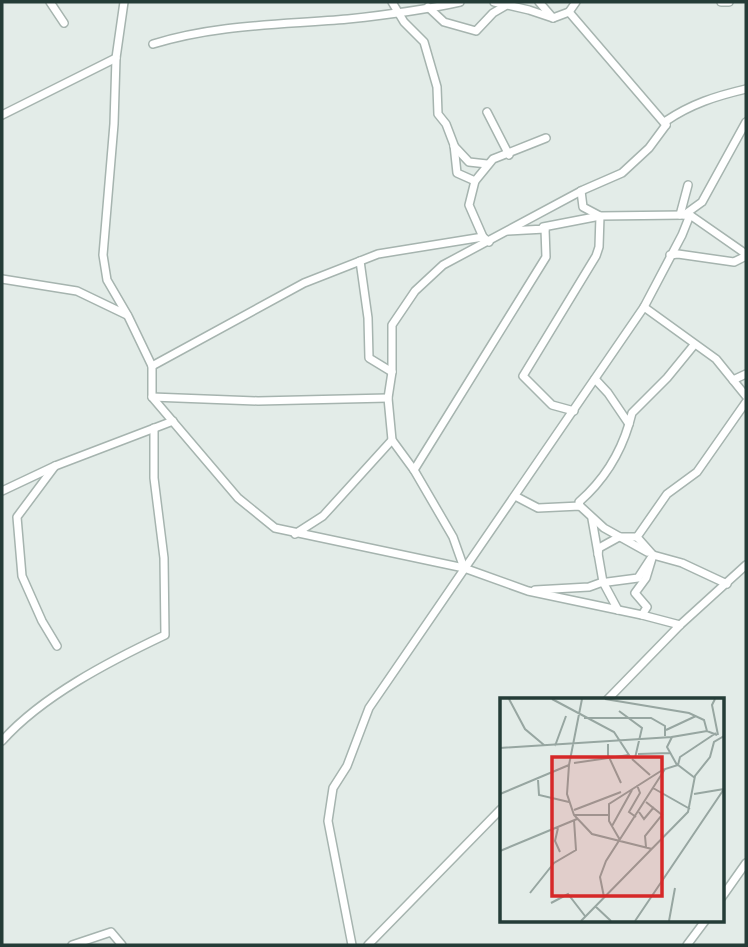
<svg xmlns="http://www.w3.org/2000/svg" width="748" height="947" viewBox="0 0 748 947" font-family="'Asap Condensed',sans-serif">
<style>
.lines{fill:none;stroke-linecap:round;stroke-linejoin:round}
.minor-casing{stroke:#a6b4af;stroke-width:10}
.minor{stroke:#fff;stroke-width:7}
.inset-road{fill:none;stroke:#97a6a1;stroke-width:2}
.view{fill:#d62828;fill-opacity:0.15;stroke:#d62828;stroke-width:3.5}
.inset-edge{fill:none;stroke:#243c37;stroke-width:3.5}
</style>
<rect width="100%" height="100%" fill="#e3ece8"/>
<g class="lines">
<g class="minor-casing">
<g id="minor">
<polyline points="50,2 64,23"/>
<polyline points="124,2 116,58 114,124 103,255 107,280 128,316 152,366 152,397 238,498 275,528 464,568 528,591 642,615 680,625"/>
<polyline points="392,2 404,22 424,42 437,87 438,114 446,124 454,145 457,173 475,181"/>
<polyline points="494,2 529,10 553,18"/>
<polyline points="539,2 553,18 569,12 576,2"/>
<polyline points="721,2 729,2"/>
<polyline points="428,7 444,22 476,31 493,13 505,6"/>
<polyline points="569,12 666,125"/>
<path d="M153 44C219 24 281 25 348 19 385 15 424 10 460 2"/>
<polyline points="487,112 509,155"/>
<polyline points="2,115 116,58"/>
<polyline points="454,146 469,162 487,164"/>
<polyline points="680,215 688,185"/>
<polyline points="690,215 746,254"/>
<polyline points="508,231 545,229 543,227 600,216 684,215"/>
<polyline points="483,237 469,205 475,181 493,159 546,138"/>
<polyline points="670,255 678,254 734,262 746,256"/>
<polyline points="360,261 368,318 369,358 392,372"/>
<polyline points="2,279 77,291 127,315"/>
<polyline points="644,307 716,359 746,396"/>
<polyline points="152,366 304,283 378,254 483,237 489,242"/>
<polyline points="595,379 608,393 629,424 632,413 667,378 694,345"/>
<polyline points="733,380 746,374"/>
<polyline points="152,397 258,401 388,398"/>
<polyline points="574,411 552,405 523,376 596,256 599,247 600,216 583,207 581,191"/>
<polyline points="55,466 17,517 22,576 42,621 57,646"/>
<polyline points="414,470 546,257 545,229"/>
<polyline points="2,491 55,466 173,421"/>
<polyline points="515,496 538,508 580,506 604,528 647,552"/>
<path d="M580 506 579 502C603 481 620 454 629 424"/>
<polyline points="592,519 603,582 618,610"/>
<polyline points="295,534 323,516 392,440"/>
<polyline points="598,554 599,548 619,537 637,537"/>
<path d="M464 568 453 537 414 470 392 440 388 398 392 372V325L415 291 443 265 583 190 622 173 649 148 666 125V121C691 104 716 96 746 89"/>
<polyline points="535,590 589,587 600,583 638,578 653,555 682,563 727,584"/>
<polyline points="642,615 647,607 635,593 646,578 653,555 637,537 667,494 697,472 746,402"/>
<polyline points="607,700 680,625 746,565"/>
<path d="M2 741C42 696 110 661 165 635L164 558 154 478V428"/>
<polyline points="722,897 746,863"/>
<polyline points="72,945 111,932 122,945"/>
<polyline points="352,945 328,821 333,788 347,766 369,708 644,307 682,235 690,215 684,215 702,202 746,122"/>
<polyline points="368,945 501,809"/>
<polyline points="687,945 705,921"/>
</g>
</g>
<use href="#minor" class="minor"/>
</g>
<g transform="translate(500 698)">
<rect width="224" height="224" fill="#e3ece8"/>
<path class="inset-road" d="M9 1 25 31 44 47M52 1 114 34 129 57 74 65M82 1 69 67 67 96 74 117 92 136 152 151M105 1 189 15 204 22 207 33M215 1 212 7 218 37M119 13 142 30 135 60M84 20H151L165 28V38M166 32 196 18M108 46V57L121 85M55 48 66 18M0 50 172 39M138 56 170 55M132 61 150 77M177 67 167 49 172 39 207 33 217 37M178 67 195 80M38 82 39 97 69 104M153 90 190 111M0 96 69 67M194 96 224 91M74 112 121 94M139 114 144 121 154 109M74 117H109M136 119 129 114 140 95 137 87M112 128 132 92M58 130 55 143 60 154M120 142 109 123V106L164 71M146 149 145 138 162 117 146 104M0 153 77 121M30 195 54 165 76 152 74 122M104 199 100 179 106 163 165 71 178 67 180 59 216 35M51 205 68 196 85 218M95 208 111 223M81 223 188 114 195 78 210 59 214 44 224 38M135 223 224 91M169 223 175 190"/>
<path class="view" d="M52 59H162V198H52Z"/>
<rect width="224" height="224" class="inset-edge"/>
</g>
<rect width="748" height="947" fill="none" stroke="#243c37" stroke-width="7"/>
</svg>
